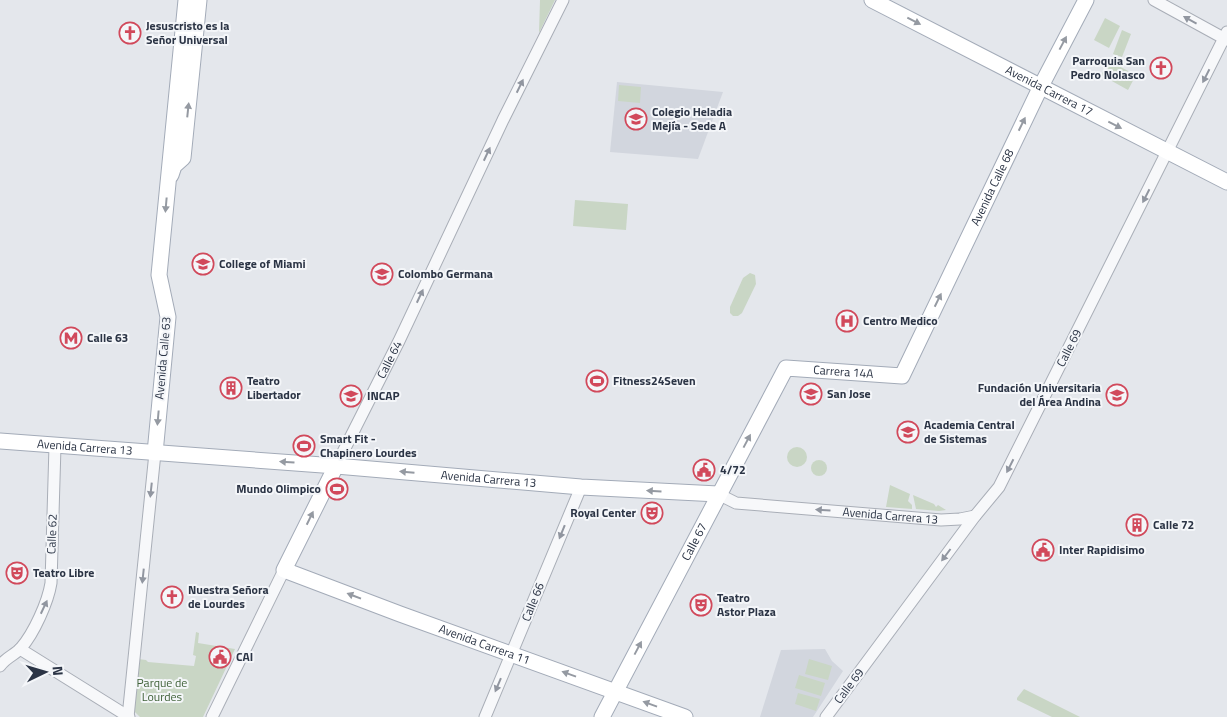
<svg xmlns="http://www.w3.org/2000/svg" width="1227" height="717" viewBox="0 0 1227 717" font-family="'Titillium Web',sans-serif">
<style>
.built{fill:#d2d6de}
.green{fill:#c9d6c5}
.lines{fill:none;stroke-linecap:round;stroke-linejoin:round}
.minor-casing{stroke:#a9aeb7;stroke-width:13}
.major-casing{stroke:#a3abb8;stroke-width:17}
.minor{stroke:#f7f8fa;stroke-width:11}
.major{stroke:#fff;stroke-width:15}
.oneway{fill:#9196a0}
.oneway2{fill:#959aa2}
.labels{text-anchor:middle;stroke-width:4;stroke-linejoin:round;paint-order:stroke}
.poi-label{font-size:12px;font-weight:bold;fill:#2b3445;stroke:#f4f6f9;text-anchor:start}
.street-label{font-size:12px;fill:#2b3445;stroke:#f4f6f9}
.park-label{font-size:12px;fill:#3f6138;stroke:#f4f6f9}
</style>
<rect width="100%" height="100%" fill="#e4e7ec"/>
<g class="built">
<polygon points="617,82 723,92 698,159 610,152"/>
<polygon points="825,649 832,661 843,671 813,717 760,717 781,650"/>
</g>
<g class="green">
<polygon points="540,0 555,0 539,33"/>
<polygon points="1105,18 1120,26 1109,48 1094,40"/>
<polygon points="1122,30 1131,34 1122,57 1113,54"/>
<polygon points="1109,61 1136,75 1128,90 1101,75"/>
<polygon points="619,85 641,87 640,103 618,101"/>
<polygon points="575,200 628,204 626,230 573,226"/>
<polygon points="750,273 755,275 756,284 742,313 738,316 733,316 730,313 730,307 743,278"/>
<circle cx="797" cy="457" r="10"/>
<circle cx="819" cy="468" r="8"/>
<polygon points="890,485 910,494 908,501 912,505 912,509 886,507"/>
<polygon points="913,495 934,504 936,507 938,505 946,510 939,511 916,509"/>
<polygon points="196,632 199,633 198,643 235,649 203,717 140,717 134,711 138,659 146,660 148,662 194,666 196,656 193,655"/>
<polygon points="809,659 832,666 828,680 805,674"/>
<polygon points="799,675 825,683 821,696 795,688"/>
<polygon points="1024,689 1080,717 1052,717 1017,700 1017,698"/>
<polygon points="798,693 820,699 816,711 795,704"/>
</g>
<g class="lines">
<g class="minor-casing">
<g id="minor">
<polyline points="1154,0 1227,40"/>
<path id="s1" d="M336 466 399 341 503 120 563 0"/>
<path id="s2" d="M718 494 736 503 941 520 960 519 975 516"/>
<polyline points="20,649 129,717"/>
<path d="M0 666C6 657 15 655 21 648 34 633 48 602 51 583L55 446"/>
<polyline points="128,717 155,453"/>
<polyline points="212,717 284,570"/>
<polyline points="485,717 581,487"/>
<polyline points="826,717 975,516 999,487 1227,32"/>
</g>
</g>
<g class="major-casing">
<g id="major">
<path id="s3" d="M872 0 1227 182"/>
<polyline points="171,175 174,166 183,158 199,0"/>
<path id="s4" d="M0 441 336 466 581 487 718 494"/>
<polyline points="155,453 168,317 159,275 186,0"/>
<path id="s5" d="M336 466 284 570 400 614 685 717"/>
<path id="s6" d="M602 717 786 368 902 376 1041 86 1086 0"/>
</g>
</g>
<use href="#minor" class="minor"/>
<use href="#major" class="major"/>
</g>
<defs><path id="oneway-solid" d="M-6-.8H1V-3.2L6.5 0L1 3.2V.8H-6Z" transform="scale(1.25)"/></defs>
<g class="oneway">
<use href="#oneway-solid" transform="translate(1190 20) rotate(-151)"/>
<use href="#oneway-solid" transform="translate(1206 76) rotate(117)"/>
<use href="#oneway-solid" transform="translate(520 86) rotate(-64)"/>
<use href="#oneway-solid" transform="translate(487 154) rotate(-65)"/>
<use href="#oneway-solid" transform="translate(1146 196) rotate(117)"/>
<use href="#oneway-solid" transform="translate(420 296) rotate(-65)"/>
<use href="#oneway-solid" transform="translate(1010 466) rotate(117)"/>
<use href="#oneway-solid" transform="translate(151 490) rotate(96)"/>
<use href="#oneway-solid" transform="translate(823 510) rotate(-176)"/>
<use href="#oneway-solid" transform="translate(562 532) rotate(112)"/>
<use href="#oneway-solid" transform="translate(946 555) rotate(127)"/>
<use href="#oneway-solid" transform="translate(143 576) rotate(96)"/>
<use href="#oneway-solid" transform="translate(44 607) rotate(-65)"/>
<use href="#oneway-solid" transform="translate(498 685) rotate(113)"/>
</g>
<g class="oneway2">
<use href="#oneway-solid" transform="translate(914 21) rotate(27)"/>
<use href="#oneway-solid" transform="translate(1063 43) rotate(-62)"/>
<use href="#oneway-solid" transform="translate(188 110) rotate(-84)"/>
<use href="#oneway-solid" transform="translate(1022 124) rotate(-64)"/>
<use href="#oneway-solid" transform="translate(1115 125) rotate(27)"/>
<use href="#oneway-solid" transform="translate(166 205) rotate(95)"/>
<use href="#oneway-solid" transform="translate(938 300) rotate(-64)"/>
<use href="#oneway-solid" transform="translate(158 418) rotate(95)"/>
<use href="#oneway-solid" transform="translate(747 441) rotate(-62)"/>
<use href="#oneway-solid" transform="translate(287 462) rotate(-176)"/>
<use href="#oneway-solid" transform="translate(407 472) rotate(-175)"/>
<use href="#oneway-solid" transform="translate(654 491) rotate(-177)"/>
<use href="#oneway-solid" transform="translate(310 518) rotate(-64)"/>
<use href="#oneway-solid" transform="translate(354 596) rotate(-159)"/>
<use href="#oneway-solid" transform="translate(638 648) rotate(-62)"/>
<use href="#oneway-solid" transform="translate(569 674) rotate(-160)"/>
<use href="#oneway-solid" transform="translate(650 704) rotate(-160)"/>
</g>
<defs>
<g id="church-ring" transform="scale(1.125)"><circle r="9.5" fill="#f4f6f9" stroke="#d1495b" stroke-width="1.5"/><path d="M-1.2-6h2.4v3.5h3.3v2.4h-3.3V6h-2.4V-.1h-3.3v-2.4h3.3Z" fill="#d1495b"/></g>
<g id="school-ring" transform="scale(1.125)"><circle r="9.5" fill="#f4f6f9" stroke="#d1495b" stroke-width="1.5"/><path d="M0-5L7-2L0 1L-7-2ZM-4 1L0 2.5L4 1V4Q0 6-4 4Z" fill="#d1495b"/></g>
<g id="university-ring" transform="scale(1.125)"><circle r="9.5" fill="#f4f6f9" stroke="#d1495b" stroke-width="1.5"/><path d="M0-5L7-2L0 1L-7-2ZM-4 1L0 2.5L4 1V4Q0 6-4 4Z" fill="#d1495b"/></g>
<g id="hospital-ring" transform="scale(1.125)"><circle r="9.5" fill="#f4f6f9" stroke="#d1495b" stroke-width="1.5"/><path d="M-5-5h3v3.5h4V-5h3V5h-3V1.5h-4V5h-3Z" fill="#d1495b"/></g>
<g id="metro-ring" transform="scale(1.125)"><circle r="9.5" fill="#f4f6f9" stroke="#d1495b" stroke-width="1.5"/><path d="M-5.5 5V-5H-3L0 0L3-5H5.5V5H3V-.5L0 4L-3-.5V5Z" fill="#d1495b"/></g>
<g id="stadium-ring" transform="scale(1.125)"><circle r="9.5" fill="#f4f6f9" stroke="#d1495b" stroke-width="1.5"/><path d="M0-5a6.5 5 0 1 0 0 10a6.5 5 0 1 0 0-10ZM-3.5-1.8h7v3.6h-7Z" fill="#d1495b"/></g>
<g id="building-ring" transform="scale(1.125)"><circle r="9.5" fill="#f4f6f9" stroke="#d1495b" stroke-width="1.5"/><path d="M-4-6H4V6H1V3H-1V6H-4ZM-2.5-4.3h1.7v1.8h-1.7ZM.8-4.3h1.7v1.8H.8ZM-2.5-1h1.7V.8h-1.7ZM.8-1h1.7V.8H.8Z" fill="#d1495b"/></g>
<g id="civic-ring" transform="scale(1.125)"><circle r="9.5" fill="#f4f6f9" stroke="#d1495b" stroke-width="1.5"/><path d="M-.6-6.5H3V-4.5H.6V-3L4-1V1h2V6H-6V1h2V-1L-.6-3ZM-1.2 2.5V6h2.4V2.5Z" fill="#d1495b"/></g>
<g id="theatre-ring" transform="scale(1.125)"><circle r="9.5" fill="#f4f6f9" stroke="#d1495b" stroke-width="1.5"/><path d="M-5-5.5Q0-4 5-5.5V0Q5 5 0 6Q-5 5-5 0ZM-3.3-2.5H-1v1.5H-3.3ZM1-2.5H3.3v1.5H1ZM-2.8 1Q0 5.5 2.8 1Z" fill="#d1495b"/></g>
</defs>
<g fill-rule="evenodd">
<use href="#church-ring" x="130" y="33"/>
<use href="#church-ring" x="1161" y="68"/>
<use href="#school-ring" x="636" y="119"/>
<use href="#university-ring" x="203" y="264"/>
<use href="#university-ring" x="382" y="274"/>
<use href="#hospital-ring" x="847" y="321"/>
<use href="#metro-ring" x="71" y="338"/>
<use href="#stadium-ring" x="597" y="381"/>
<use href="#building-ring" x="231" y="388"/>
<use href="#university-ring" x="811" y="394"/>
<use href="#university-ring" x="1117" y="395"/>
<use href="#university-ring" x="351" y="396"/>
<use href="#school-ring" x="908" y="432"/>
<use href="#stadium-ring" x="304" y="446"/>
<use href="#civic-ring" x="704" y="470"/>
<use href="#stadium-ring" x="337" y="489"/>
<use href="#theatre-ring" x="652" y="513"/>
<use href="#building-ring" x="1137" y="525"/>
<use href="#civic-ring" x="1043" y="550"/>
<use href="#theatre-ring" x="17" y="573"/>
<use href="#church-ring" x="172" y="597"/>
<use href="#theatre-ring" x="701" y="605"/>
<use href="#civic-ring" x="220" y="657"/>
</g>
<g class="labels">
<g class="poi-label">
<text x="146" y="30">Jesuscristo es la<tspan x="146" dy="14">Señor Universal</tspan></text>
<text x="1145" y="65" text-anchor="end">Parroquia San<tspan x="1145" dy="14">Pedro Nolasco</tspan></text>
<text x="652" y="116">Colegio Heladia<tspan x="652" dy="14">Mejía - Sede A</tspan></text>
<text x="219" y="268">College of Miami</text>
<text x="398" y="278">Colombo Germana</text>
<text x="863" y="325">Centro Medico</text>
<text x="87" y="342">Calle 63</text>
<text x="247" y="385">Teatro<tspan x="247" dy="14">Libertador</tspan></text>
<text x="613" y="385">Fitness24Seven</text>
<text x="1101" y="392" text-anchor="end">Fundación Universitaria<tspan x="1101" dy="14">del Área Andina</tspan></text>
<text x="827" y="398">San Jose</text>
<text x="367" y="400">INCAP</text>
<text x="924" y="429">Academia Central<tspan x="924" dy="14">de Sistemas</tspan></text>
<text x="320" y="443">Smart Fit -<tspan x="320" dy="14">Chapinero Lourdes</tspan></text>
<text x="720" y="474">4/72</text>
<text x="321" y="493" text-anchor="end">Mundo Olimpico</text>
<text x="636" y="517" text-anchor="end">Royal Center</text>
<text x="1153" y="529">Calle 72</text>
<text x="1059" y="554">Inter Rapidisimo</text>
<text x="33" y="577">Teatro Libre</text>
<text x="188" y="594">Nuestra Señora<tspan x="188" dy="14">de Lourdes</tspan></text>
<text x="717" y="602">Teatro<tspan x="717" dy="14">Astor Plaza</tspan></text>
<text x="236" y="661">CAI</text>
</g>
<g class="street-label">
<text dy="4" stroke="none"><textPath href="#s3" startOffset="199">Avenida Carrera 17</textPath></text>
<text dy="4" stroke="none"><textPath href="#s6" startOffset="720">Avenida Calle 68</textPath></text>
<text transform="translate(1069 348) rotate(-63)" y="4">Calle 69</text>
<text transform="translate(163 358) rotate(-85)" y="4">Avenida Calle 63</text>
<text dy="4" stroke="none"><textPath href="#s1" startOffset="119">Calle 64</textPath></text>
<text dy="4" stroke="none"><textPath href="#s6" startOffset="452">Carrera 14A</textPath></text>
<text dy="4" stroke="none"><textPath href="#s4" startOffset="85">Avenida Carrera 13</textPath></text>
<text dy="4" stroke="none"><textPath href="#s4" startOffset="490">Avenida Carrera 13</textPath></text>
<text dy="4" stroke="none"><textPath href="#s2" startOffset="175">Avenida Carrera 13</textPath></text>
<text transform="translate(52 534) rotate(-88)" y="4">Calle 62</text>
<text dy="4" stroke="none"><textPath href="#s6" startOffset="198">Calle 67</textPath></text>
<text transform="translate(533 602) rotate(-68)" y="4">Calle 66</text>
<text dy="4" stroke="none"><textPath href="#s5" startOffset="330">Avenida Carrera 11</textPath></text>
<text transform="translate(849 686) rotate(-53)" y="4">Calle 69</text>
</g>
<g class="park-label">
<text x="162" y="687">Parque de<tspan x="162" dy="14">Lourdes</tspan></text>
</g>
</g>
<g transform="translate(45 672) rotate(85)" stroke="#f4f6f9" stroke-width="4" paint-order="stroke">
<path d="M0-4L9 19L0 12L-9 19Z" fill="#2b3445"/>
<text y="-8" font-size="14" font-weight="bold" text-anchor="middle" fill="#2b3445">N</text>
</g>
</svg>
